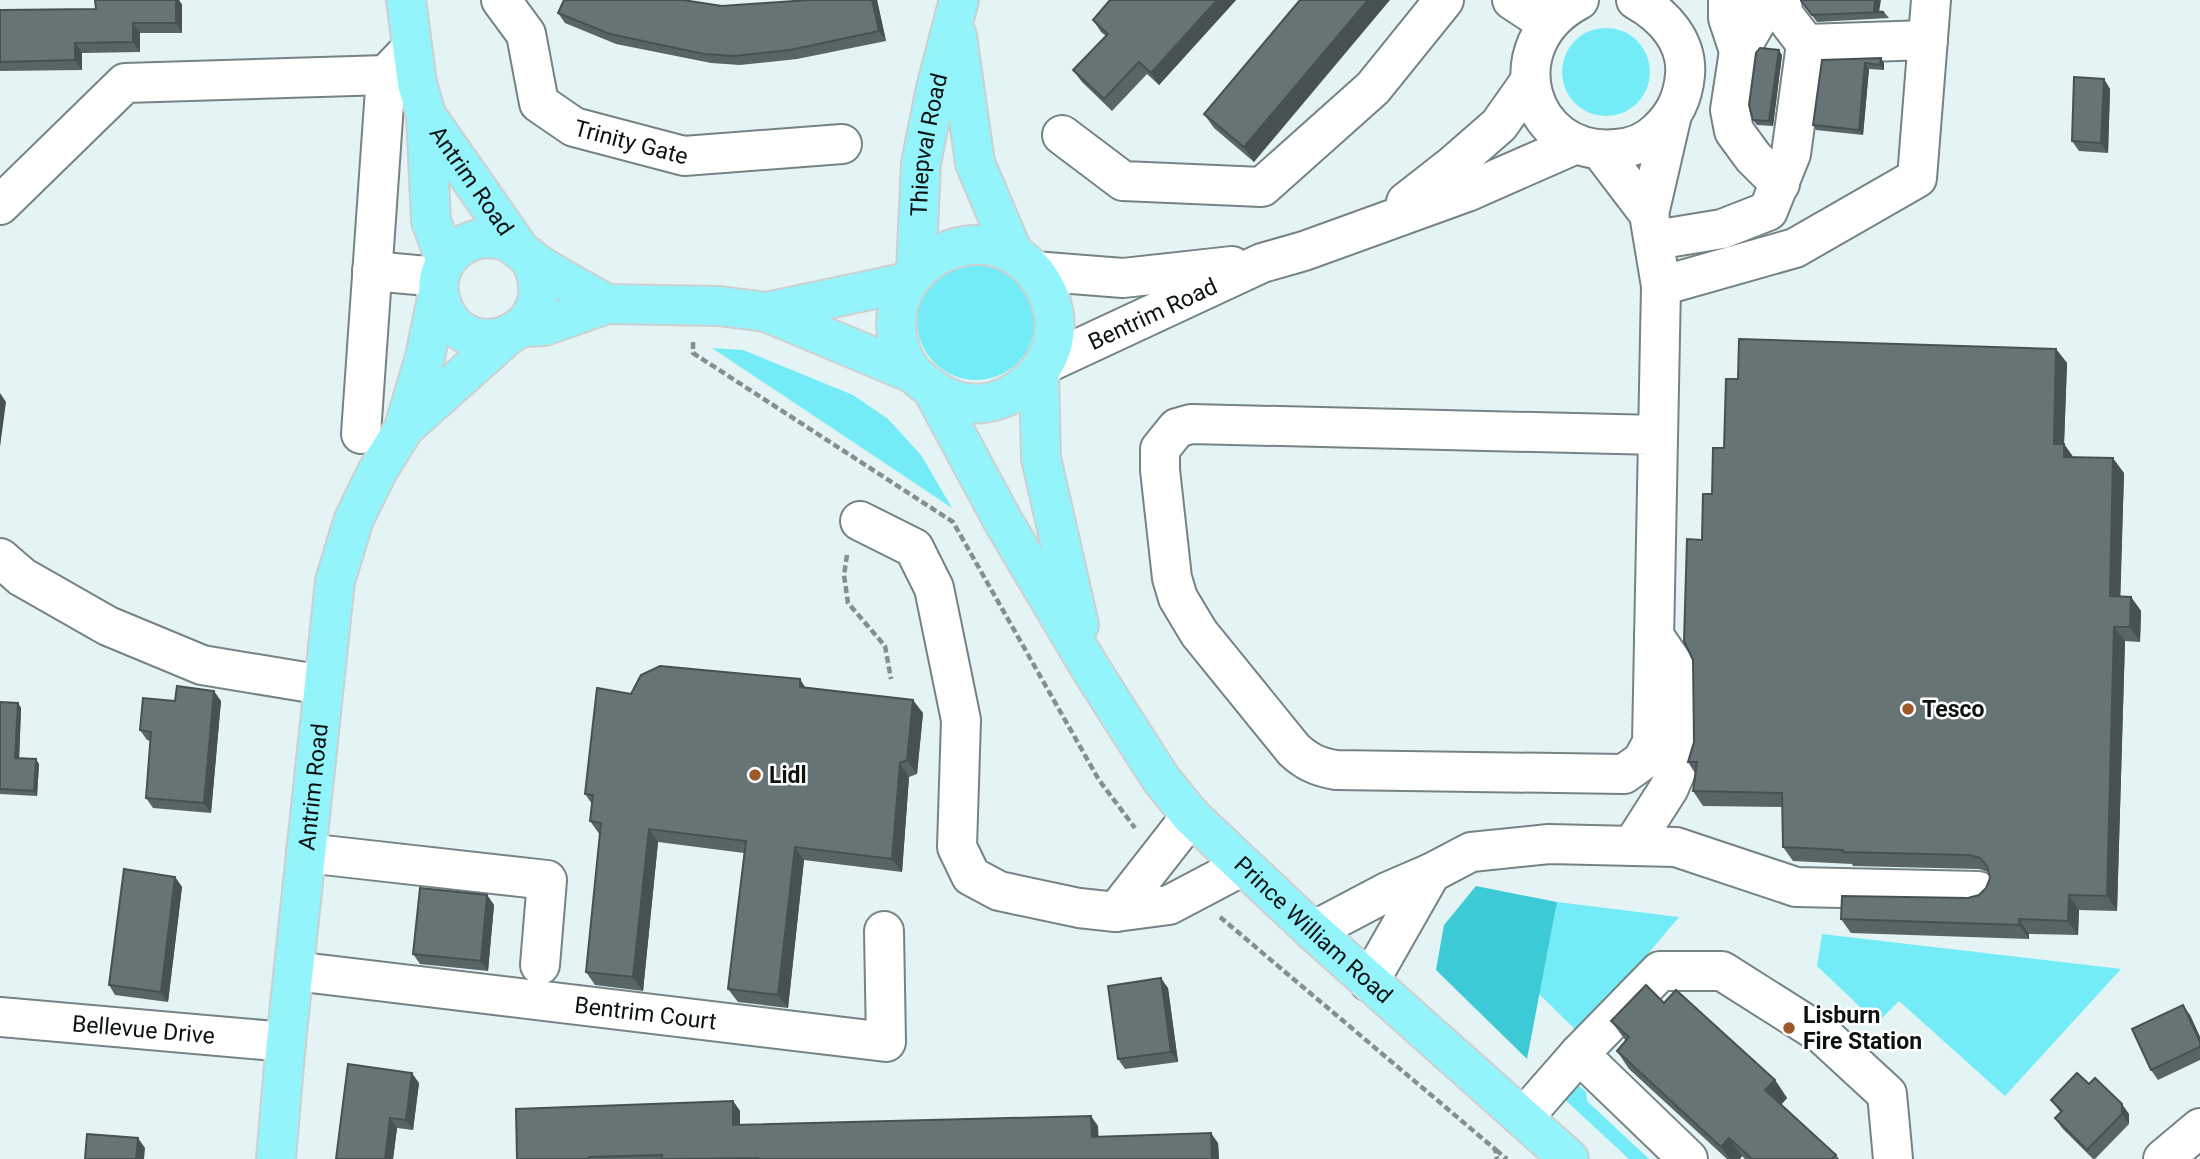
<svg xmlns="http://www.w3.org/2000/svg" width="2200" height="1159" viewBox="0 0 2200 1159" font-family="Roboto,sans-serif">
<style>
.green{fill:#73ecf7}
.forest{fill:#3ccad6}
.lines{fill:none;stroke-linecap:round;stroke-linejoin:round}
.minor-casing{stroke:#758384;stroke-width:42}
.major-casing{stroke:#ced0d0;stroke-width:42}
.path{stroke:#848f90;stroke-width:4.5;stroke-dasharray:7 3.5;stroke-linecap:butt}
.minor{stroke:#fff;stroke-width:38}
.major{stroke:#94f4fc;stroke-width:38}
.wall{fill:#586465}
.shaded-wall{fill:#475152}
.building{fill:#667475;stroke:#475152;stroke-width:2}
.poi-dot{fill:#9c5929;stroke:#fff;stroke-width:2.5}
.labels{text-anchor:middle;stroke-width:5;stroke-linejoin:round;paint-order:stroke}
.street-label{font-size:23px;fill:#0c1212;stroke:#fff}
.poi-label{font-size:23px;font-weight:bold;fill:#0c1212;stroke:#fff;text-anchor:start}
</style>
<rect width="100%" height="100%" fill="#e4f3f4"/>
<g class="green">
<circle cx="1606" cy="72" r="44"/>
<circle cx="976" cy="321" r="59"/>
<polygon points="712,348 743,350 853,395 888,419 921,455 952,508"/>
<polygon points="1557,902 1679,917 1580,1034 1539,994"/>
<polygon points="1822,934 2121,969 2005,1096 1899,1001 1877,1023 1817,966"/>
<polygon points="1578,1085 1586,1092 1587,1101 1649,1159 1629,1159 1562,1097 1573,1086"/>
</g>
<polygon class="forest" points="1476,886 1557,902 1527,1059 1436,970 1444,925"/>
<g class="lines">
<g class="minor-casing">
<g id="minor">
<path id="s1" d="M501 0 526 34 539 103 574 127 684 156 842 144"/>
<polyline points="1512,0 1547,23"/>
<path d="M1579 0C1496 43 1527 157 1616 149 1631 148 1647 142 1658 131 1675 115 1683 98 1685 75 1688 41 1663 15 1636 0"/>
<polyline points="1728,0 1728,18 1739,51"/>
<polyline points="1769,0 1739,51 1730,110 1734,131 1753,157 1780,184"/>
<polyline points="1806,44 1928,40"/>
<polyline points="1062,135 1123,181 1262,187 1373,88 1444,0"/>
<path d="M1601 151 1649 214 1661 286 1652 743 1642 761 1624 774 1336 770C1318 767 1307 762 1294 750L1199 633 1178 598 1172 578 1160 470V449L1177 428 1191 424 1658 435"/>
<polyline points="1406,202 1452,166 1499,125 1530,81"/>
<polyline points="0,205 125,83 386,75"/>
<polyline points="1649,214 1671,119"/>
<polyline points="1655,240 1722,229 1768,211 1791,154 1806,44 1783,14 1782,0"/>
<polyline points="372,271 439,277"/>
<polyline points="1034,271 1123,278 1232,266"/>
<polyline points="1661,286 1795,248 1917,178 1931,0"/>
<path id="s2" d="M1043 365 1262 263 1304 251 1467 192 1576 144"/>
<polyline points="361,434 386,75 404,56"/>
<polyline points="860,521 914,548 934,588 961,720 957,847 971,876 999,891 1079,908 1116,912 1169,905 1243,866"/>
<polyline points="0,558 22,577 108,626 202,665 323,685"/>
<polyline points="1632,846 1669,788 1682,757 1681,675 1654,636"/>
<polyline points="306,853 547,880 540,965"/>
<polyline points="1116,912 1191,816"/>
<polyline points="1313,931 1387,892 1431,873 1471,852 1549,844 1676,847 1796,887 1978,891"/>
<path id="s3" d="M294 971 886 1042 884 931"/>
<polyline points="1369,982 1431,873"/>
<path id="s4" d="M0 1017 286 1042"/>
<polyline points="1579,1054 1688,1159"/>
<polyline points="1524,1117 1579,1054 1660,971 1722,971 1823,1035 1887,1094 1893,1159"/>
<polyline points="2163,1159 2200,1128"/>
</g>
</g>
<g class="major-casing">
<g id="major">
<polyline points="406,0 417,83 426,115 431,221 446,261"/>
<polyline points="957,36 975,163 1014,255"/>
<path id="s5" d="M426 115 518 247"/>
<path d="M529 257C571 334 458 374 440 298 435 280 443 261 456 250 469 239 486 236 502 240 513 243 519 250 528 257 552 275 581 289 607 304"/>
<path id="s6" d="M916 272 921 163 936 88 959 0"/>
<polyline points="766,312 908,282"/>
<path d="M522 327 544 326 607 304 719 306 766 312 914 374C926 385 937 394 954 400 995 414 1043 384 1053 342 1058 321 1052 298 1041 281 991 203 871 263 901 351 903 359 909 367 914 374"/>
<polyline points="1039,371 1041,458 1079,625"/>
<path id="s7" d="M933 391 1003 521 1092 671 1161 779 1191 816 1313 931 1569 1159"/>
<polyline points="404,428 508,335"/>
<path id="s8" d="M276 1159 286 1042 335 581 354 519 377 472 404 428 425 357 438 293"/>
</g>
</g>
<g class="path">
<polyline points="693,342 693,353 953,522 1099,780 1135,828"/>
<polyline points="847,555 844,575 848,603 885,646 891,679"/>
<polyline points="1220,917 1495,1149 1497,1159"/>
<polyline points="1496,1150 1507,1159"/>
</g>
<use href="#minor" class="minor"/>
<use href="#major" class="major"/>
</g>
<g class="wall">
<polygon points="95,0 179,0 182,5 182,33 140,33 140,52 82,53 82,70 0,71 0,10 96,9"/>
<polygon points="809,0 877,0 886,41 797,59 740,65 711,63 616,44 565,23 558,13 722,6"/>
<polygon points="1110,0 1236,0 1159,85 1147,74 1112,111 1082,82 1073,70 1106,36 1101,32 1093,20"/>
<polygon points="1300,0 1254,162 1214,128 1204,114"/>
<polygon points="1801,1 1884,12 1889,18 1817,22"/>
<polygon points="1782,55 1773,126 1757,125 1753,120"/>
<polygon points="1881,58 1884,63 1884,70 1869,69 1863,135 1816,130 1813,125 1822,60"/>
<polygon points="2104,79 2110,89 2108,153 2079,151 2072,141"/>
<polygon points="2056,349 2067,363 2064,444 2073,457 2124,473 2120,596 2131,597 2141,611 2140,642 2125,641 2117,911 2079,910 2078,935 2029,934 2029,939 1851,933 1841,919 1968,898 1979,895 1986,888 1990,878 1988,872 1979,869 1853,866 1852,864 1793,861 1783,847 1782,807 1703,806 1693,791 1695,773 1688,762 1694,742 1702,540 1712,494 1724,448 1738,379"/>
<polygon points="806,688 923,713 917,774 909,777 902,872 804,860 788,1008 738,1002 728,989 744,853 658,842 643,991 595,985 586,972 600,835 590,821 592,804 585,794 631,694"/>
<polygon points="175,701 221,701 211,813 153,808 146,798 151,741 147,740 140,730"/>
<polygon points="0,702 18,703 21,708 19,758 39,764 37,796 0,794"/>
<polygon points="175,877 182,887 168,1002 115,995 109,985"/>
<polygon points="487,895 494,905 488,971 420,964 413,954"/>
<polygon points="1168,988 1178,1062 1125,1069 1118,1059"/>
<polygon points="1664,1003 1775,1080 1787,1098 1781,1105 1836,1155 1839,1159 1745,1159 1742,1156 1740,1159 1727,1159 1629,1069 1617,1051 1626,1041 1611,1021"/>
<polygon points="2190,1015 2200,1037 2200,1060 2158,1080 2151,1070"/>
<polygon points="419,1083 413,1130 397,1128 393,1159 336,1159"/>
<polygon points="2089,1084 2129,1114 2129,1124 2095,1159 2093,1159 2062,1128 2055,1118 2061,1113 2051,1100"/>
<polygon points="733,1101 740,1111 740,1124 1098,1126 1098,1137 1218,1143 1219,1159 517,1159"/>
</g>
<g class="shaded-wall">
<polygon points="176,0 179,0 182,5 182,33 176,23"/>
<polygon points="872,0 877,0 886,41 879,31"/>
<polygon points="1217,0 1236,0 1159,85 1151,73"/>
<polygon points="1368,0 1390,0 1254,162 1244,147"/>
<polygon points="1875,0 1881,0 1879,12 1874,11"/>
<polygon points="133,23 140,33 140,52 133,42"/>
<polygon points="75,43 82,53 82,70 75,60"/>
<polygon points="1779,50 1782,55 1773,126 1769,121"/>
<polygon points="1881,58 1884,63 1884,70 1880,65"/>
<polygon points="1865,63 1869,69 1863,135 1859,130"/>
<polygon points="2104,79 2110,89 2108,153 2101,143"/>
<polygon points="2056,349 2067,363 2064,444 2074,458 2074,471 2054,444"/>
<polygon points="0,393 6,402 0,447"/>
<polygon points="2113,458 2124,473 2120,610 2110,596"/>
<polygon points="2131,597 2141,611 2140,642 2130,627"/>
<polygon points="2114,627 2125,641 2117,911 2107,896"/>
<polygon points="800,679 809,693 800,687"/>
<polygon points="214,691 221,701 211,813 204,803"/>
<polygon points="913,700 923,713 917,774 907,760"/>
<polygon points="18,703 21,708 19,763 15,758"/>
<polygon points="36,759 39,764 37,796 34,791"/>
<polygon points="900,763 909,777 902,872 892,859"/>
<polygon points="649,829 658,842 643,991 633,977"/>
<polygon points="795,847 804,860 788,1008 778,995"/>
<polygon points="175,877 182,887 168,1002 161,992"/>
<polygon points="487,895 494,905 488,971 481,961"/>
<polygon points="2069,895 2079,910 2078,935 2068,921"/>
<polygon points="2019,919 2029,934 2029,939 2019,925"/>
<polygon points="1161,978 1168,988 1178,1062 1171,1052"/>
<polygon points="2183,1005 2190,1015 2200,1037 2200,1042"/>
<polygon points="412,1073 419,1083 413,1130 406,1120"/>
<polygon points="1775,1080 1787,1098 1778,1108 1765,1090"/>
<polygon points="733,1101 740,1111 740,1134 733,1125"/>
<polygon points="2122,1104 2129,1114 2129,1124 2122,1114"/>
<polygon points="1091,1116 1098,1126 1099,1147 1092,1137"/>
<polygon points="390,1118 397,1128 393,1159 385,1159"/>
<polygon points="1211,1133 1218,1143 1219,1159 1212,1159"/>
<polygon points="138,1138 145,1148 144,1159 136,1159"/>
<polygon points="1729,1138 1742,1156 1740,1159 1730,1159 1721,1147"/>
</g>
<g class="building">
<polygon points="95,0 176,0 176,23 133,23 133,42 75,43 75,60 0,62 0,10 96,9"/>
<polygon points="564,0 683,0 722,6 809,0 872,0 879,31 790,50 734,56 704,54 610,34 558,13"/>
<polygon points="1110,0 1217,0 1151,73 1139,62 1104,99 1073,70 1108,34 1093,20"/>
<polygon points="1300,0 1368,0 1244,147 1204,114"/>
<polygon points="1801,0 1875,0 1874,11 1884,12 1812,15 1801,1"/>
<polygon points="1760,48 1779,50 1769,121 1753,120 1749,105 1756,53"/>
<polygon points="1881,58 1880,65 1865,63 1859,130 1813,125 1822,60"/>
<polygon points="2074,77 2104,79 2101,143 2072,141"/>
<polygon points="1739,339 2056,349 2054,444 2064,444 2064,457 2113,458 2110,596 2131,597 2130,627 2114,627 2107,896 2069,895 2068,921 2019,919 2019,925 1841,919 1842,896 1968,898 1979,895 1986,888 1990,878 1987,866 1980,858 1969,855 1843,852 1843,850 1783,847 1782,793 1693,791 1697,762 1688,762 1694,742 1693,660 1684,641 1687,539 1702,540 1703,494 1712,494 1713,448 1724,448 1726,379 1738,379"/>
<polygon points="660,666 800,679 800,687 913,700 907,760 900,763 892,859 795,847 778,995 728,989 746,841 649,829 633,977 586,972 601,823 590,821 593,795 585,794 597,688 631,694 641,675"/>
<polygon points="177,686 214,691 204,803 146,798 151,732 140,730 143,698 175,701"/>
<polygon points="0,702 18,703 15,758 36,759 34,791 0,789"/>
<polygon points="124,869 175,877 161,992 109,985"/>
<polygon points="420,888 487,895 481,961 413,954"/>
<polygon points="1161,978 1171,1052 1118,1059 1108,986"/>
<polygon points="1646,985 1664,1003 1676,990 1775,1080 1765,1090 1836,1155 1832,1159 1752,1159 1729,1138 1721,1147 1617,1051 1629,1037 1611,1021"/>
<polygon points="2183,1005 2200,1042 2200,1047 2151,1070 2132,1029"/>
<polygon points="348,1064 412,1073 406,1120 390,1118 385,1159 336,1159"/>
<polygon points="2077,1073 2089,1084 2095,1078 2122,1104 2122,1114 2087,1150 2055,1118 2062,1111 2051,1100"/>
<polygon points="733,1101 733,1125 1091,1116 1092,1137 1211,1133 1212,1159 758,1159 758,1158 662,1159 662,1155 589,1157 589,1159 517,1159 516,1109"/>
<polygon points="87,1134 138,1138 136,1159 85,1159"/>
</g>
<g class="poi-dot">
<circle cx="1908" cy="709" r="7"/>
<circle cx="755" cy="775" r="7"/>
<circle cx="1789" cy="1028" r="7"/>
</g>
<g class="labels">
<g class="street-label">
<text dy="8" stroke="none"><textPath href="#s1" startOffset="214">Trinity Gate</textPath></text>
<text dy="8" stroke="none"><textPath href="#s6" startOffset="128">Thiepval Road</textPath></text>
<text dy="8" stroke="none"><textPath href="#s5" startOffset="80">Antrim Road</textPath></text>
<text dy="8" stroke="none"><textPath href="#s2" startOffset="121">Bentrim Road</textPath></text>
<text dy="8" stroke="none"><textPath href="#s8" startOffset="374">Antrim Road</textPath></text>
<text dy="8" stroke="none"><textPath href="#s7" startOffset="665">Prince William Road</textPath></text>
<text dy="8" stroke="none"><textPath href="#s3" startOffset="354">Bentrim Court</textPath></text>
<text dy="8" stroke="none"><textPath href="#s4" startOffset="144">Bellevue Drive</textPath></text>
</g>
<g class="poi-label">
<text x="1922" y="717">Tesco</text>
<text x="769" y="783">Lidl</text>
<text x="1803" y="1023">Lisburn<tspan x="1803" dy="26">Fire Station</tspan></text>
</g>
</g>
</svg>
